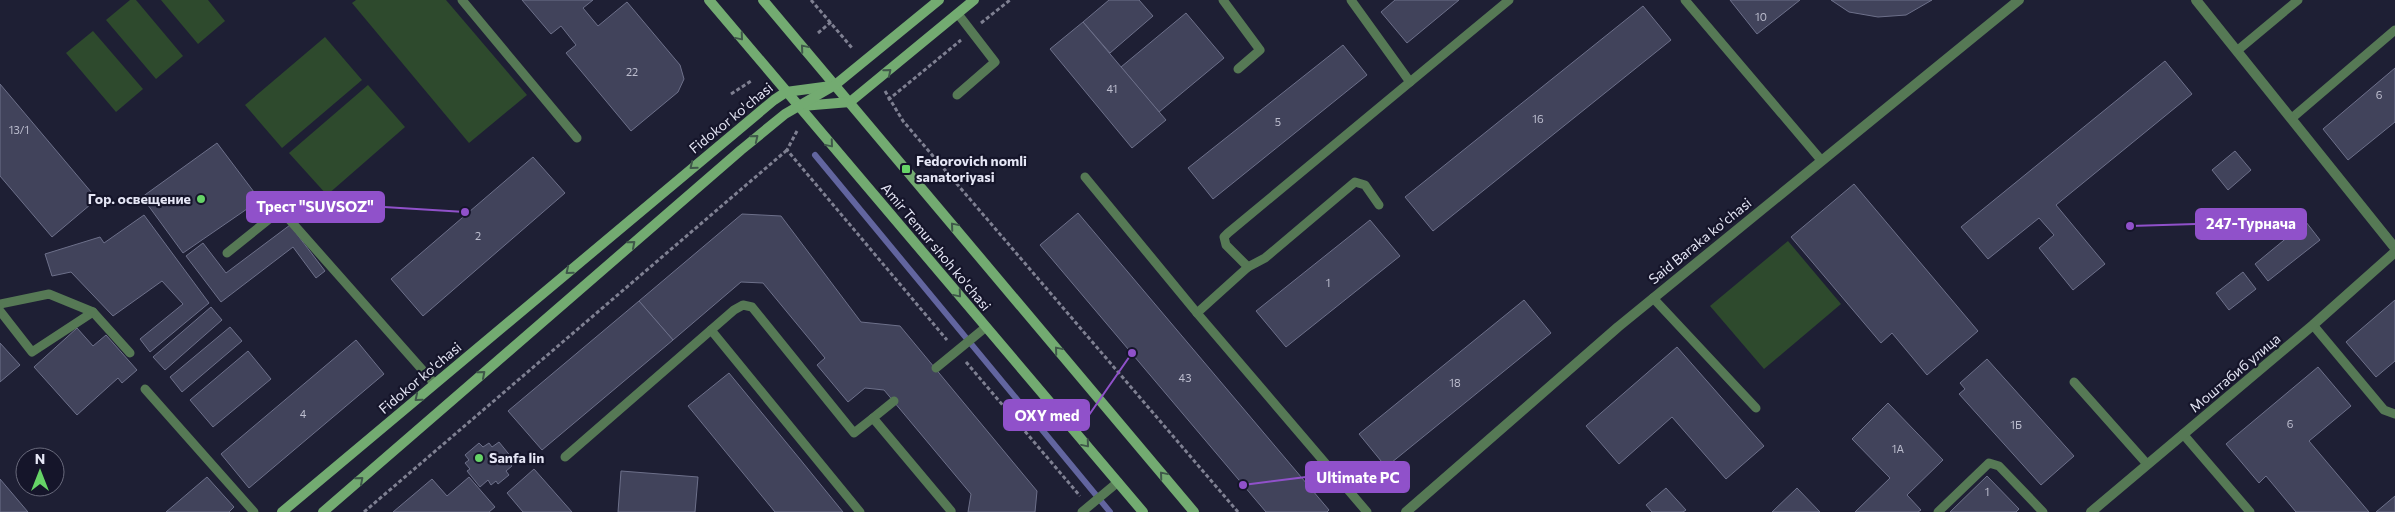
<svg xmlns="http://www.w3.org/2000/svg" width="2395" height="512" viewBox="0 0 2395 512" font-family="Commissioner,sans-serif">
<style>
.green{fill:#2e4a2d}
.lines{fill:none;stroke-linecap:round;stroke-linejoin:round}
.stream{stroke:#62659f;stroke-width:6}
.building{fill:#41435b;stroke:#6d708a}
.path{stroke:#7f8092;stroke-width:3;stroke-dasharray:4 2.5;stroke-linecap:butt}
.lane{stroke:#567955;stroke-width:9}
.street{stroke:#567955;stroke-width:10}
.secondary{stroke:#73ab71;stroke-width:10}
.oneway{stroke:#3f584a}
.poi-dot{fill:#66d467;stroke:#15152a;stroke-width:2}
.labels{text-anchor:middle;stroke-width:4.5;stroke-linejoin:round;paint-order:stroke}
.number-label{font-size:11px;fill:#bcbdce}
.street-label{font-size:14px;fill:#e5e6f5;stroke:#15152a}
.poi-label{font-size:14px;font-weight:bold;fill:#e5e6f5;stroke:#15152a;text-anchor:start}
.leader{fill:none;stroke:#9051ca;stroke-width:2}
.callout-dot{fill:#9051ca;stroke:#15152a;stroke-width:2}
.callout{fill:#9051ca;stroke:#9051ca;stroke-width:2}
.callout-label{font-size:15px;text-anchor:middle;font-weight:bold;fill:#fff}
</style>
<rect width="100%" height="100%" fill="#1e1f34"/>
<g class="green">
<polygon points="130,0 136,0 183,56 156,79 106,20"/>
<polygon points="161,0 208,0 225,21 198,44"/>
<polygon points="356,0 446,0 527,95 469,143 352,3"/>
<polygon points="93,31 143,89 116,112 66,53"/>
<polygon points="325,37 362,80 282,148 245,105"/>
<polygon points="368,85 405,127 327,195 289,153"/>
<polygon points="1788,241 1841,304 1764,369 1710,306"/>
</g>
<g class="lines">
<polyline class="stream" points="815,155 1110,512"/>
</g>
<g class="building">
<polygon points="522,0 593,0 583,8 598,26 627,2 680,65 684,79 678,92 631,131 566,53 576,45 561,26 551,34"/>
<polygon points="1109,0 1139,0 1153,16 1110,53 1083,22"/>
<polygon points="1395,0 1459,0 1407,43 1381,12"/>
<polygon points="1730,0 1800,0 1757,34"/>
<polygon points="1831,0 1932,0 1906,15 1878,17 1849,12"/>
<polygon points="1643,6 1671,40 1433,231 1405,197"/>
<polygon points="1186,13 1224,58 1159,112 1121,67"/>
<polygon points="1083,22 1166,120 1132,148 1050,49"/>
<polygon points="1343,45 1367,75 1213,199 1188,168"/>
<polygon points="2165,61 2192,94 2056,205 2105,264 2073,290 2039,248 2054,235 2039,218 1988,259 1961,227"/>
<polygon points="2395,68 2395,122 2348,160 2323,129"/>
<polygon points="0,84 97,199 52,237 0,176"/>
<polygon points="217,143 260,200 183,253 142,197"/>
<polygon points="2235,151 2251,170 2228,190 2212,170"/>
<polygon points="533,157 565,193 423,316 391,279"/>
<polygon points="1854,184 1978,331 1927,375 1892,333 1881,343 1791,237"/>
<polygon points="1078,213 1329,510 1327,512 1266,512 1040,245"/>
<polygon points="742,214 781,216 861,322 900,326 1037,491 1035,512 968,512 971,494 884,390 865,388 848,402 817,365 825,358 763,283 741,282 673,340 639,301"/>
<polygon points="144,215 209,303 150,352 140,339 183,304 162,281 113,316 71,272 52,276 45,254 100,237 104,243"/>
<polygon points="1370,220 1400,256 1286,347 1256,311"/>
<polygon points="2306,222 2320,240 2268,281 2255,264"/>
<polygon points="290,225 325,271 316,278 293,247 221,302 186,256 203,243 226,273"/>
<polygon points="2243,272 2256,289 2229,310 2216,293"/>
<polygon points="1524,300 1551,333 1386,467 1359,434"/>
<polygon points="2395,300 2395,361 2376,377 2346,342"/>
<polygon points="639,301 673,340 542,450 508,411"/>
<polygon points="211,307 222,320 165,370 153,357"/>
<polygon points="230,327 242,341 182,392 170,377"/>
<polygon points="77,328 93,346 106,335 137,370 122,383 118,378 77,415 34,367"/>
<polygon points="356,340 384,374 249,488 221,454"/>
<polygon points="0,343 20,365 0,382"/>
<polygon points="1677,347 1764,446 1726,479 1672,417 1619,464 1586,426"/>
<polygon points="248,351 271,379 213,427 190,400"/>
<polygon points="1987,359 2074,456 2041,485 1959,394 1965,389 1960,383"/>
<polygon points="2318,367 2351,406 2309,441 2369,512 2296,512 2266,476 2259,483 2226,444"/>
<polygon points="729,373 799,458 843,512 775,512 688,406"/>
<polygon points="1888,403 1943,460 1907,495 1921,510 1918,512 1855,512 1890,478 1852,439"/>
<polygon points="499,442 512,458 508,461 512,466 506,471 509,475 498,484 496,481 491,485 488,480 480,487 467,471 470,469 465,463 469,460 465,455 479,443 483,447 489,443 492,447"/>
<polygon points="534,469 572,512 523,512 507,493"/>
<polygon points="621,471 698,477 695,512 618,512"/>
<polygon points="1987,476 2019,509 2016,512 1950,512"/>
<polygon points="207,477 234,507 229,512 166,512"/>
<polygon points="469,477 495,507 489,512 393,512 432,479 447,496"/>
<polygon points="0,479 28,512 0,512"/>
<polygon points="1666,488 1686,510 1683,512 1652,512 1646,505"/>
<polygon points="1797,488 1820,512 1772,512"/>
<polygon points="2395,496 2395,512 2376,512"/>
</g>
<g class="lines">
<g class="path">
<polyline points="811,0 853,49"/>
<polyline points="981,23 1010,0"/>
<polyline points="818,33 831,22"/>
<polyline points="885,91 903,121 1238,512"/>
<polyline points="731,94 751,81"/>
<polyline points="888,100 961,40"/>
<polyline points="797,131 787,150 947,340"/>
<polyline points="966,362 1080,496"/>
<polyline points="364,512 787,150"/>
</g>
<g class="lane">
<polyline points="462,0 577,138"/>
<polyline points="1223,0 1260,50 1238,69"/>
<polyline points="1685,0 1821,160"/>
<polyline points="2238,50 2298,0"/>
<polyline points="1410,82 1509,0"/>
<polyline points="957,95 995,62 958,14"/>
<polyline points="2292,118 2395,30"/>
<polyline points="1085,177 1197,313 1367,512"/>
<polyline points="227,253 273,216 288,218 434,383"/>
<polyline points="1248,267 1265,258 1355,182 1365,185 1379,205"/>
<polyline points="1653,298 1756,408"/>
<polyline points="0,304 49,294 93,312 130,353"/>
<polyline points="0,311 32,352 93,312"/>
<polyline points="1197,313 1248,267 1226,245 1224,237 1228,233 1410,82 1351,0"/>
<polyline points="2313,325 2384,410 2395,414"/>
<polyline points="711,330 860,512"/>
<polyline points="936,368 986,327"/>
<polyline points="2074,382 2147,464"/>
<polyline points="145,389 254,512"/>
<polyline points="873,418 894,401"/>
<polyline points="2183,434 2250,512"/>
<polyline points="565,457 734,310 743,305 752,307 854,433 873,418 951,511 950,512"/>
<polyline points="1082,512 1118,482"/>
<polyline points="1938,512 1989,463 1999,466 2043,512"/>
</g>
<g class="street">
<polyline points="2196,0 2395,248"/>
<polyline points="1406,512 1618,327 2019,0"/>
<polyline points="2091,512 2313,325 2395,252"/>
</g>
<g class="secondary">
<polyline points="709,0 1143,512"/>
<polyline points="763,0 1194,512"/>
<polyline points="802,106 850,102 974,0"/>
<polyline points="282,512 774,100 786,92 831,86"/>
<polyline points="323,512 741,150 785,114 835,85 939,0"/>
</g>
</g>
<defs><path id="oneway-chevron" d="M-2-3.5L2.5 0L-2 3.5" fill="none" stroke-width="1.6" stroke-linecap="round" stroke-linejoin="round" transform="scale(1.25)"/></defs>
<g class="oneway">
<use href="#oneway-chevron" transform="translate(740 37) rotate(50)"/>
<use href="#oneway-chevron" transform="translate(804 48) rotate(-130)"/>
<use href="#oneway-chevron" transform="translate(888 72) rotate(-40)"/>
<use href="#oneway-chevron" transform="translate(755 138) rotate(-39)"/>
<use href="#oneway-chevron" transform="translate(830 144) rotate(50)"/>
<use href="#oneway-chevron" transform="translate(693 166) rotate(141)"/>
<use href="#oneway-chevron" transform="translate(954 226) rotate(-130)"/>
<use href="#oneway-chevron" transform="translate(632 244) rotate(-41)"/>
<use href="#oneway-chevron" transform="translate(569 271) rotate(140)"/>
<use href="#oneway-chevron" transform="translate(958 294) rotate(50)"/>
<use href="#oneway-chevron" transform="translate(1058 350) rotate(-130)"/>
<use href="#oneway-chevron" transform="translate(482 374) rotate(-41)"/>
<use href="#oneway-chevron" transform="translate(418 398) rotate(140)"/>
<use href="#oneway-chevron" transform="translate(1086 444) rotate(50)"/>
<use href="#oneway-chevron" transform="translate(1163 475) rotate(-130)"/>
<use href="#oneway-chevron" transform="translate(360 480) rotate(-41)"/>
</g>
<g class="poi-dot">
<rect x="901" y="164" width="10" height="10" rx="2.5"/>
<circle cx="201" cy="199" r="5"/>
<circle cx="479" cy="458" r="5"/>
</g>
<g class="labels">
<g class="number-label">
<text x="1761" y="21">10</text>
<text x="632" y="76">22</text>
<text x="1112" y="93">41</text>
<text x="2379" y="99">6</text>
<text x="1538" y="123">16</text>
<text x="1278" y="126">5</text>
<text x="19" y="134">13/1</text>
<text x="478" y="240">2</text>
<text x="1328" y="287">1</text>
<text x="1185" y="382">43</text>
<text x="1455" y="387">18</text>
<text x="303" y="418">4</text>
<text x="2290" y="428">6</text>
<text x="2016" y="429">1Б</text>
<text x="1898" y="453">1A</text>
<text x="1987" y="496">1</text>
</g>
<g class="street-label">
<text transform="translate(731 118) rotate(-39)" y="5">Fidokor ko'chasi</text>
<text transform="translate(1700 241) rotate(-39)" y="5">Said Baraka ko'chasi</text>
<text transform="translate(936 247) rotate(50)" y="5">Amir Temur shoh ko'chasi</text>
<text transform="translate(2235 373) rotate(-40)" y="5">Моштабиб улица</text>
<text transform="translate(420 378) rotate(-40)" y="5">Fidokor ko'chasi</text>
</g>
<g class="poi-label">
<text x="916" y="166">Fedorovich nomli<tspan x="916" dy="16">sanatoriyasi</tspan></text>
<text x="191" y="204" text-anchor="end">Гор. освещение</text>
<text x="489" y="463">Sanfa lin</text>
</g>
</g>
<path class="leader" d="M465 212L384 207M2130 226L2196 224M1132 353L1089 415M1243 485L1306 477"/>
<g class="callout-dot">
<circle cx="465" cy="212" r="5"/>
<circle cx="2130" cy="226" r="5"/>
<circle cx="1132" cy="353" r="5"/>
<circle cx="1243" cy="485" r="5"/>
</g>
<g class="callout">
<rect x="247" y="192" width="137" height="30" rx="5"/>
<rect x="2196" y="209" width="110" height="30" rx="5"/>
<rect x="1004" y="400" width="85" height="30" rx="5"/>
<rect x="1306" y="462" width="103" height="30" rx="5"/>
</g>
<g class="callout-label">
<text x="315" y="212">Трест "SUVSOZ"</text>
<text x="2251" y="229">247-Турнача</text>
<text x="1047" y="421">OXY med</text>
<text x="1358" y="483">Ultimate PC</text>
</g>
<g transform="translate(40 472)"><circle r="24" fill="#15152a" stroke="#68697b"/>
<path d="M0-4L9 19L0 12L-9 19Z" fill="#66d467"/>
<text y="-8" font-size="14" font-weight="bold" text-anchor="middle" fill="#e5e6f5">N</text>
</g>
</svg>
